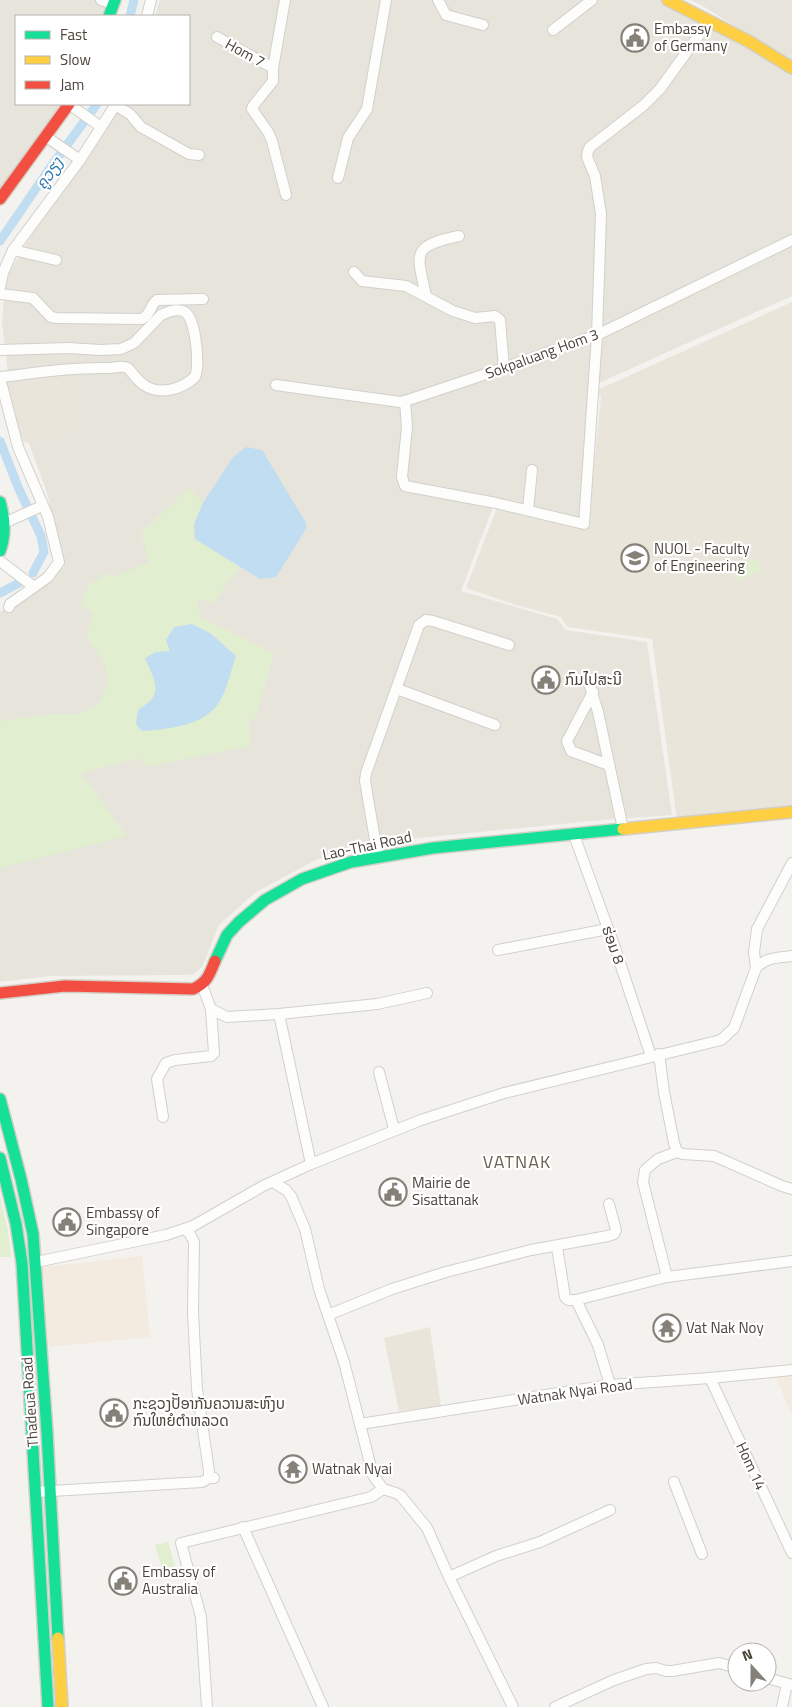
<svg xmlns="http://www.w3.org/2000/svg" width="792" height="1707" viewBox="0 0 792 1707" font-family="'Titillium Web','Noto Sans Lao',sans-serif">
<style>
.residential{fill:#e7e4dc}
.commercial{fill:#f3ebdf}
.education{fill:#eae5da}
.green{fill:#e1eecf}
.water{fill:#c0ddf1}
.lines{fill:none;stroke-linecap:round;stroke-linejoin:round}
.canal{stroke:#c0ddf1;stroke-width:9}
.street-casing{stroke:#d2d0cb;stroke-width:12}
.fast-casing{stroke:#d3cfc5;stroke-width:14}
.slow-casing{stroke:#d3cfc5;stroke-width:14}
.jam-casing{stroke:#d3cfc5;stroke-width:14}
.street{stroke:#fdfdfc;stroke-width:10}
.fast{stroke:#16e098;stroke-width:11}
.slow{stroke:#ffcf43;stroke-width:11}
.jam{stroke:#f24e42;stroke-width:11}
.labels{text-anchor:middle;stroke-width:4.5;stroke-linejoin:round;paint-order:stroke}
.poi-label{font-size:15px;fill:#4b4439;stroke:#fff;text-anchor:start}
.street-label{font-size:15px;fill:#4b4439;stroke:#fff}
.water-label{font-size:16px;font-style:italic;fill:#2e7ab2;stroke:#fff}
.quarter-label{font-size:18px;letter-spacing:1px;fill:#6e6250;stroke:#fff}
</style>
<rect width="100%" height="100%" fill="#f4f2ee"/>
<g class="residential">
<polygon points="0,0 118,0 113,16 16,16 16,104 69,104 0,199"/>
<polygon points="160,0 672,0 792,72 792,296 590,387 582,521 496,499 461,591 557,619 566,630 647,642 672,815 603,820 368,843 316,860 256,892 219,925 202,967 194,974 181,975 50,976 0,982 0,612 19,601 64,567 47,493 10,391 2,323 4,295 8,275 24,247 52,204 94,148 120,104 189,104 189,16 155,16"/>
<polygon points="691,0 792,0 792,64 777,53 703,6"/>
</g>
<g class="commercial">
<polygon points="142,1256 150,1337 49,1347 41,1267"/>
<polygon points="792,1376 792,1416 776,1377"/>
</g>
<g class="education">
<polygon points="792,302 792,809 677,820 652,639 567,627 561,617 516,605 466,588 498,505 588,527 601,396 595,391"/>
<polygon points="70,369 82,428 25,443 16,429 6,382"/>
<polygon points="430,1327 441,1406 399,1411 384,1338"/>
</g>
<g class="green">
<polygon points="189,488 203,503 194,524 195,539 240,567 213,603 198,599 200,617 274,653 256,718 249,720 250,746 146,767 139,758 81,773 127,836 0,868 0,721 51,714 79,714 97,705 103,696 108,680 104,662 86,636 94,613 80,604 89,585 106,573 113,577 149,562 141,533"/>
<polygon points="757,558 762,571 738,580 733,567"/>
<polygon points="0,1196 8,1231 11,1257 0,1257"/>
<polygon points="168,1542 176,1569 163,1573 155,1545"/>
</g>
<g class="water">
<polygon points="246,447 262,450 306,523 306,529 276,577 260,579 195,539 194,524 203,503 233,457"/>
<path d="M192 624 210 633 236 656C231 670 227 689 220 701 205 726 168 729 142 731L136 724 138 710C142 707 147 704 151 700 162 689 150 670 145 658L156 652 170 651 166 640 174 627Z"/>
</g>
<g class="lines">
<g class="canal">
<polyline points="130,16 134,0"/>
<polyline points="0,241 50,168 97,104"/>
<polyline points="0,441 18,487 41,536 44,552 33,573"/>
<polyline points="0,593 19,583"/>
</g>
<g class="street-casing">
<g id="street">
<polyline points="101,0 114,4"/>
<polyline points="285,0 273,68 273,81 253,106 252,109 268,132 272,141 286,195"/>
<polyline points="438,0 446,15 483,25"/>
<polyline points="147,16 151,0"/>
<polyline points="553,30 592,0"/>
<polyline points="217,37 273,68"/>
<polyline points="69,104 101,127"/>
<polyline points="115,105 130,114 141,127 189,154 199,155"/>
<polyline points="45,136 80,160"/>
<polyline points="338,178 348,138 367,109 386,0"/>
<polyline points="13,250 56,260"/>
<polyline points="354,272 362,281 406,286 453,311 475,318 495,316 500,320 504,368"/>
<polyline points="0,287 3,273 13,250 80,160 116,104"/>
<path d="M0 294 33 298 51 317 56 318 142 319C152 313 150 305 157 300L203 299"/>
<path d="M426 296C417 253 410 246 459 236"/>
<path d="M0 350 68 348 101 350 121 349 134 343 161 315C167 312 178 308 185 312 196 319 200 366 195 377 182 389 160 396 144 385 138 381 132 373 128 368 121 365 115 368 109 368 72 367 36 373 0 377"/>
<polyline points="0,378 18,447 48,517 59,562 48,577 10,604 9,607"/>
<polyline points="276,385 400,402 405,401 504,368 597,335 792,240"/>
<polyline points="405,401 407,427 402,477 405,486 496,503 584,524 597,335 601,214 595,176 587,157 588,151 590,147 644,105 660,89 709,21"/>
<polyline points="528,510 532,470"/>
<polyline points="4,523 42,506"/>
<polyline points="0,561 34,587"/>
<polyline points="587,677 598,712 623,829"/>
<polyline points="397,689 495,725"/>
<polyline points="593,692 567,741 571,751 609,765"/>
<polyline points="574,835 614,945 651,1056"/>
<polyline points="378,857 365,781 366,773 419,625 426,620 433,621 509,645"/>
<polyline points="498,950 608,929"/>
<polyline points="756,968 754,952 757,929 792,863"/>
<polyline points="211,1009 227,1017 279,1014 377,1004 427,993"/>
<polyline points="279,1014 311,1164"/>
<polyline points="659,1054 664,1092 674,1143 677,1152"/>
<polyline points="379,1072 394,1129"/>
<polyline points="163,1117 157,1079 166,1063 175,1060 211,1056 214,1053 211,1009 202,985"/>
<polyline points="273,1182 286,1190 291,1196 305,1229 319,1289 344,1362 373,1475 383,1489 396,1493 401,1496 427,1528 449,1577 513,1707"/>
<polyline points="185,1229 190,1234 194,1242 193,1313 197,1389 209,1471 209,1478"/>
<polyline points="557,1247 565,1297 568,1300 576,1300 667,1277 792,1261"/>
<path d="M36 1262 166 1235 193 1226 263 1186 311 1164 421 1120 504 1093 721 1040 734 1028 756 968C766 957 778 958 792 956"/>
<polyline points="667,1277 643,1182 645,1170 658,1159 677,1152 683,1154 714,1156 782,1186 792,1189"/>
<polyline points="576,1300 598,1345 610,1385"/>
<polyline points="328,1315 392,1289 446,1272 531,1250 608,1236 614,1234 616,1230 609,1204"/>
<polyline points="710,1378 792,1553"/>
<polyline points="360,1424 610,1385 710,1378 792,1370"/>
<polyline points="674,1482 702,1554"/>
<polyline points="35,1492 202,1482 209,1478 214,1478"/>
<polyline points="243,1527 323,1707"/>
<polyline points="449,1577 496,1556 540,1542 610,1510"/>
<polyline points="767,1678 792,1685"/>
<polyline points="207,1707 201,1617 181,1543 371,1497 383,1489"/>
<polyline points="555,1707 614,1680 646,1669 656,1668 666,1671 672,1671 719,1663 737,1668"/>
<polyline points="782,1707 787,1684"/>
</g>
</g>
<g class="fast-casing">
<g id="fast">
<polyline points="109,16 115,0"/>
<path d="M0 502C5 519 6 535 0 551"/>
<polyline points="215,961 227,935 239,922 265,900 302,879 351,862 433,848 623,829"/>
<polyline points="0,1099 21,1179 33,1234 47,1432 58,1638"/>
<polyline points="0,1158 16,1224 22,1263 48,1707"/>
</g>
</g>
<g class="slow-casing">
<g id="slow">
<polyline points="668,0 750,42 792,68"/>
<polyline points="623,829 792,812"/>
<polyline points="58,1638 62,1707"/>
</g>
</g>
<g class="jam-casing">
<g id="jam">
<polyline points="0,199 69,104"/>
<path d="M0 993 65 986 193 989C208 982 209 975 215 961"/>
</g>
</g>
<use href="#street" class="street"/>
<use href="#fast" class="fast"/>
<use href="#slow" class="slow"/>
<use href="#jam" class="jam"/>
</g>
<defs>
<g id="civic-ring" transform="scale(1.4375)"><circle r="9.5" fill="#fff" stroke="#868178" stroke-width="1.5"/><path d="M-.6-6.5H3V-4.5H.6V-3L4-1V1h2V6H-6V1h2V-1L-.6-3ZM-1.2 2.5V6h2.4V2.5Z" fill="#868178"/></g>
<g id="university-ring" transform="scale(1.4375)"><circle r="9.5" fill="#fff" stroke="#868178" stroke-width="1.5"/><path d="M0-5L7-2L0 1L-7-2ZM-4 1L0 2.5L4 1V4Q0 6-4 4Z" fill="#868178"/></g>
<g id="temple-ring" transform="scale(1.4375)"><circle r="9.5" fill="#fff" stroke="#868178" stroke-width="1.5"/><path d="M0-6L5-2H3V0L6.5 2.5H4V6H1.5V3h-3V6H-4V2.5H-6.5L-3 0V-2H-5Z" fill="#868178"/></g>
</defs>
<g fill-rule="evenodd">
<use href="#civic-ring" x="635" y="38"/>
<use href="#university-ring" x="635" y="558"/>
<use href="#civic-ring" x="546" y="680"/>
<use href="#civic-ring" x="393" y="1192"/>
<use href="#civic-ring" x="67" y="1222"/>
<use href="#temple-ring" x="667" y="1328"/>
<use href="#civic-ring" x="114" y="1413"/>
<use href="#temple-ring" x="293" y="1469"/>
<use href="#civic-ring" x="123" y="1581"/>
</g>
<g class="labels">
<g class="poi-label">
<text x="654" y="34">Embassy<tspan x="654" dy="17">of Germany</tspan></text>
<text x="654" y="554">NUOL - Faculty<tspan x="654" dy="17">of Engineering</tspan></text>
<text x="565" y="685">ກົມໄປສະນີ</text>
<text x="412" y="1188">Mairie de<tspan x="412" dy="17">Sisattanak</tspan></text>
<text x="86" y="1218">Embassy of<tspan x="86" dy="17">Singapore</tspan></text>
<text x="686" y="1333">Vat Nak Noy</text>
<text x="133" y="1409">ກະຊວງປັັອາກັນຄວານສະຫົງບ<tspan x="133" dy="17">ກົນໃຫຍໍຕຳຫລວດ</tspan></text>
<text x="312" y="1474">Watnak Nyai</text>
<text x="142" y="1577">Embassy of<tspan x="142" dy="17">Australia</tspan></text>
</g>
<g class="street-label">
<text transform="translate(245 53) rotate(29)" y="5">Hom 7</text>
<text transform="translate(542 354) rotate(-20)" y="5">Sokpaluang Hom 3</text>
<text transform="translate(367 846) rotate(-12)" y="5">Lao-Thai Road</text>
<text transform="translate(613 945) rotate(71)" y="5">ຮ່ອມ 8</text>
<text transform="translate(575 1392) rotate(-8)" y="5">Watnak Nyai Road</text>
<text transform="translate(30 1402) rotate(-94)" y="5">Thadeua Road</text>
<text transform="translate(751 1466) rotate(65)" y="5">Hom 14</text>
</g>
<g class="water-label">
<text transform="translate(49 173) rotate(-55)" y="6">ຄູວຽງ</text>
</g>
<g class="quarter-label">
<text x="517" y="1168">VATNAK</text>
</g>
</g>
<rect x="15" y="15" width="175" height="90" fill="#ffffff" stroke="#b7b4b0"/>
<rect x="25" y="31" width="25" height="8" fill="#16e098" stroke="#b7b4b0"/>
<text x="60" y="40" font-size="15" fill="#4b4439">Fast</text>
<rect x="25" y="56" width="25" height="8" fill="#ffcf43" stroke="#b7b4b0"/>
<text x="60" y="65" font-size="15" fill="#4b4439">Slow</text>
<rect x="25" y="81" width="25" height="8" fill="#f24e42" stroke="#b7b4b0"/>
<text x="60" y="90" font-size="15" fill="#4b4439">Jam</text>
<g transform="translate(752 1667) rotate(339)"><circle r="24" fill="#ffffff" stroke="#b7b4b0"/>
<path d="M0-4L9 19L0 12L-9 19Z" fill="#868178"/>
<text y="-8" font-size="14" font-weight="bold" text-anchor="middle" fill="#4b4439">N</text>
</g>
</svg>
